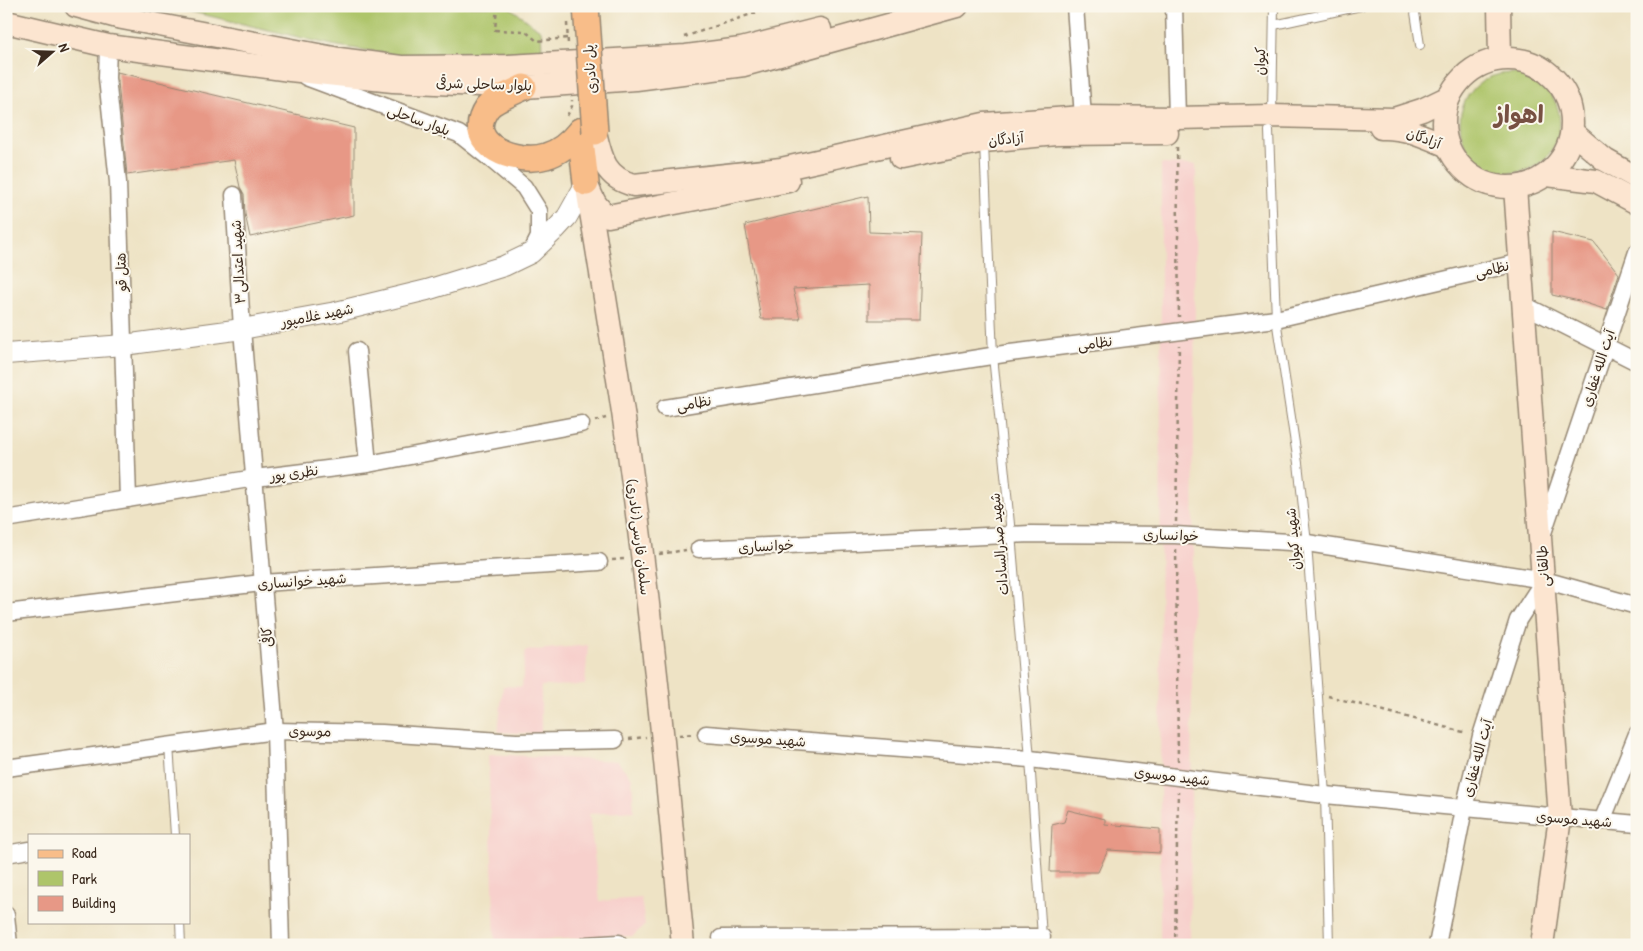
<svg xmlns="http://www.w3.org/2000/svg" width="1643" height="951" viewBox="0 0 1643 951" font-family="'Patrick Hand','Playpen Sans Arabic',sans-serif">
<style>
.built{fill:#f7d0cc}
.green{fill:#aec56a;stroke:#747844}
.building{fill:#e79886}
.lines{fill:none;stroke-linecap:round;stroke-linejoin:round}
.service-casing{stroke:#948672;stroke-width:10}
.minor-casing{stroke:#948672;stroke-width:19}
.tertiary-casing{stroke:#948672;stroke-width:22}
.secondary-casing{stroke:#948672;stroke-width:25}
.primary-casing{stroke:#948672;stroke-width:28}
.path{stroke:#948672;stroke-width:2.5;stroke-dasharray:4 4;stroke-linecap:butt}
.service{stroke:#fff;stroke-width:8}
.minor{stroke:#fff;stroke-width:16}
.tertiary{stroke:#fff;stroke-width:20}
.secondary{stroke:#fce5d0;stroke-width:22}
.primary{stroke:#f8bd89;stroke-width:25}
.primary-bridge-casing{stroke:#948672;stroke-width:28;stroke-linecap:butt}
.primary-bridge{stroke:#f8bd89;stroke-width:25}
.labels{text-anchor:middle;stroke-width:4;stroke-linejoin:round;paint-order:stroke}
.street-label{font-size:14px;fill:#3b2a1e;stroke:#fbf7ec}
.town-label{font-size:24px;font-weight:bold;fill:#775042;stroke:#fbf7ec}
</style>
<rect width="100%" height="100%" fill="#fbf7ec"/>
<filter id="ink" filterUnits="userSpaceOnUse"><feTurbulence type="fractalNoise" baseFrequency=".02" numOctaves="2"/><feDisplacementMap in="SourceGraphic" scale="10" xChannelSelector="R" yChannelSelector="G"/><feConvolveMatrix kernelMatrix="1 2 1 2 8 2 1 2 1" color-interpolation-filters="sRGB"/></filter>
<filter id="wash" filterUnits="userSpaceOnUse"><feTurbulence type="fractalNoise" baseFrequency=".0096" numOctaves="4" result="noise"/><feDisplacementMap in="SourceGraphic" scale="20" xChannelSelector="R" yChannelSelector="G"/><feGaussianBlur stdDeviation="1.12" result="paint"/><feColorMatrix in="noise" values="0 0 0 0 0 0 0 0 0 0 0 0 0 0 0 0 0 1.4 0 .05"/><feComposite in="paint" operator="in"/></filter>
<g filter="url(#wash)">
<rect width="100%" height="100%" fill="#eee3c5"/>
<g class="built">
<polygon points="1161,164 1196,165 1190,945 1160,945"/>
<polygon points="588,645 585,685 541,686 541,734 498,732 503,686 522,687 525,651"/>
<polygon points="488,754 617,761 632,778 634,811 589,814 600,901 641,898 645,925 633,936 495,942"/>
</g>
<g class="green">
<polygon points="167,6 508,6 541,31 542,51 409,57 332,45"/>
<circle cx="1510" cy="123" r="50"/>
</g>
<g id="blocks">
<g class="building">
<polygon points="117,72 354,128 354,215 250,237 245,214 244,194 240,187 234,160 127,175"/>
<polygon points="868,196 869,232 922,234 919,320 869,320 869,285 793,289 800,319 761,319 745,225"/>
<polygon points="1552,232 1594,242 1619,274 1607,310 1579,301 1552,295"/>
<polygon points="1068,810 1105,819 1105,824 1160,829 1160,853 1108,850 1098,872 1050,872 1052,825 1064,822"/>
</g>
</g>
</g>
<g filter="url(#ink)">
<use href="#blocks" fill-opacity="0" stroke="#948672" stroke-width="1"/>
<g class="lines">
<g class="service-casing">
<g id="service">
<polyline points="1414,6 1420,45"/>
<polyline points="1274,25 1361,6"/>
<polyline points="1272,114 1274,6"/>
<polyline points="1269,131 1276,319 1298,463 1307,543 1325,795 1329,945"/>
<polyline points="984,143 993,356 1011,534 1030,759 1042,937"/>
<polyline points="169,745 175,835"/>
<polyline points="180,922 181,945"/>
</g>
</g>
<g class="minor-casing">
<g id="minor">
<polyline points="1075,6 1083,117"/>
<polyline points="1174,6 1177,118"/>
<polyline points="108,46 107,78 118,182 128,499"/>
<polyline points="306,77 459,134 493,161 524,187 539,211 539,237 532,251"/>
<polyline points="234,195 242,329 275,731 281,945"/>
<polyline points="1524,305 1637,362"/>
<polyline points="357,351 368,464"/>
<polyline points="665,408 1010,353 1276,319 1521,262"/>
<polyline points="6,519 255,478 368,464 581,424"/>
<polyline points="1543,533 1637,252"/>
<polyline points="699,549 1030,534 1175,535 1307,543 1544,580 1637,606"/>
<polyline points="6,613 262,583 599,562"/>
<polyline points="706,734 1030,759 1325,795 1637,824"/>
<polyline points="6,768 275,731 382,733 516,742 615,740"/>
<polyline points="1602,821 1637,734"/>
<polyline points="6,854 29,850"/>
<polyline points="6,915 9,945"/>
<polyline points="721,938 1042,937"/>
<polyline points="587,945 619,943"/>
<polyline points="1437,945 1464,809 1481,736 1518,620 1544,580"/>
</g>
</g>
<g class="tertiary-casing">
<polyline id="tertiary" points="6,354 124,345 242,329 336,312 427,290 504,266 531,253 556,229 567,217 586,183"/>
</g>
<g class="secondary-casing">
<g id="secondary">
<polyline points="76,6 117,17 339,59 401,67 508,66 686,56 741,49 820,29"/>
<polyline points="1499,6 1500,58"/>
<polyline points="6,22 108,46 290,70 393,81 524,87 636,79 744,65 957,6"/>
<circle cx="1508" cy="123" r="64"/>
<path d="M1381 128C1406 127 1426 137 1448 146"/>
<path d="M595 132C601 158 605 178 634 185L781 169 984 124 1083 117 1177 118 1271 116 1394 119 1422 110 1449 97"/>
<polyline points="1572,132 1605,160 1637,178"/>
<polyline points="901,158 984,141 1056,134 1167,133"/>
<polyline points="1547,175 1596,181 1637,203"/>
<path d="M586 183C592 197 595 208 608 216L788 181"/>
<polyline points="1515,187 1560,818 1542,945"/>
<path d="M588 194C600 267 612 339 623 412 649 589 666 767 683 945"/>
</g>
</g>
<g class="primary-casing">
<g id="primary">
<path d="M524 87C514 92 493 100 487 108 461 146 518 165 546 156 560 152 571 142 580 131"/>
<polyline points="580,131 586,183"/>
</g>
</g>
<g class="path">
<polyline points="497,6 495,30 525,31 537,41 567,38"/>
<polyline points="567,23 568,45"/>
<polyline points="684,37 775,6"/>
<polyline points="567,116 572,106 572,100"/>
<polyline points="1177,147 1179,317"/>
<polyline points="595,421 606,418"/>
<polyline points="1176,522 1179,345"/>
<polyline points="1176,549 1178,764"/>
<polyline points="659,554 686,550"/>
<polyline points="612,560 624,559"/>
<polyline points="1328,696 1467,733"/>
<polyline points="679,735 693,734"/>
<polyline points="629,739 646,737"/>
<polyline points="633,942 665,940"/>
<polyline points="1175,945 1178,792"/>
</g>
<use href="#service" class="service"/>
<use href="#minor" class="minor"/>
<use href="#tertiary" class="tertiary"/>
<use href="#secondary" class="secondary"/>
<use href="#primary" class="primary"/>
<g class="primary-bridge-casing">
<polyline id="primary-bridge" points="586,6 595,132"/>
</g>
<use href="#primary-bridge" class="primary-bridge"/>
</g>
</g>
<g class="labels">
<g class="street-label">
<text transform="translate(1260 61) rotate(-89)" y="5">کیوان</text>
<text transform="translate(590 69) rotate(-94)" y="5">پل نادری</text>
<text transform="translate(484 84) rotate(2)" y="5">بلوار ساحلی شرقی</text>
<text transform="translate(419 120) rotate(20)" y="5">بلوار ساحلی</text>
<text transform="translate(1424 138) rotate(20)" y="5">آزادگان</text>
<text transform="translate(1006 139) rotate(-6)" y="5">آزادگان</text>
<text transform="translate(238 262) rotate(-93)" y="5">شهید اعتدالی۳</text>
<text transform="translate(1492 269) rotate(-13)" y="5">نظامی</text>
<text transform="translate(121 272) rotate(-92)" y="5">هتل قو</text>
<text transform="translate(317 315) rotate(-11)" y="5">شهید غلامپور</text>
<text transform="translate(1095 343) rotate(-7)" y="5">نظامی</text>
<text transform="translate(1598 368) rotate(-72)" y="5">آیت الله غفاری</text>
<text transform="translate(694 403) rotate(-9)" y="5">نظامی</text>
<text transform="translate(294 473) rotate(-7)" y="5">نظری پور</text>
<text transform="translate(1171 535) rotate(2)" y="5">خوانساری</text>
<text transform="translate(639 537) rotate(83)" y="5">سلمان فارسی(نادری)</text>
<text transform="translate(1293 539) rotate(-95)" y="5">شهید کیوان</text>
<text transform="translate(999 544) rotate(-95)" y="5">شهید صدرالسادات</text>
<text transform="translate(766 546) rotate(-3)" y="5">خوانساری</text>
<text transform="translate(1543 566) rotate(-94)" y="5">طالقانی</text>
<text transform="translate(302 581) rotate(-4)" y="5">شهید خوانساری</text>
<text transform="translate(267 637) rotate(-95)" y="5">کافی</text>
<text transform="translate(310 731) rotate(1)" y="5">موسوی</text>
<text transform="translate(768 739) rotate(4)" y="5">شهید موسوی</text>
<text transform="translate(1477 758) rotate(-75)" y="5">آیت الله غفاری</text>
<text transform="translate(1172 776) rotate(7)" y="5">شهید موسوی</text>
<text transform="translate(1574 819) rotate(5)" y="5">شهید موسوی</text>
</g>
<g class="town-label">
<text x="1519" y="123">اهواز</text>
</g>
</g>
<rect width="1643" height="951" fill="none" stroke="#fbf7ec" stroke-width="25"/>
<rect x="28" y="834" width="162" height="90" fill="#fbf7ec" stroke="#aea59a"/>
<rect x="38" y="850" width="25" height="8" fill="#f8bd89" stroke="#aea59a"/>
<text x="72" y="858" font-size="15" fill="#3b2a1e">Road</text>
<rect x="38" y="871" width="25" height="15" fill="#aec56a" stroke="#aea59a"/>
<text x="72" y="884" font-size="15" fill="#3b2a1e">Park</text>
<rect x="38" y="896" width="25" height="15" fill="#e79886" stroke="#aea59a"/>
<text x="72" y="908" font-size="15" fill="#3b2a1e">Building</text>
<g transform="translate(52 52) rotate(70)" stroke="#fbf7ec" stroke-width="4" paint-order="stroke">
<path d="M0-4L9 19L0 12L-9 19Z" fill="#3b2a1e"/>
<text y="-8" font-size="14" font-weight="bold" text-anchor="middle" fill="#3b2a1e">N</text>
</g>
</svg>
